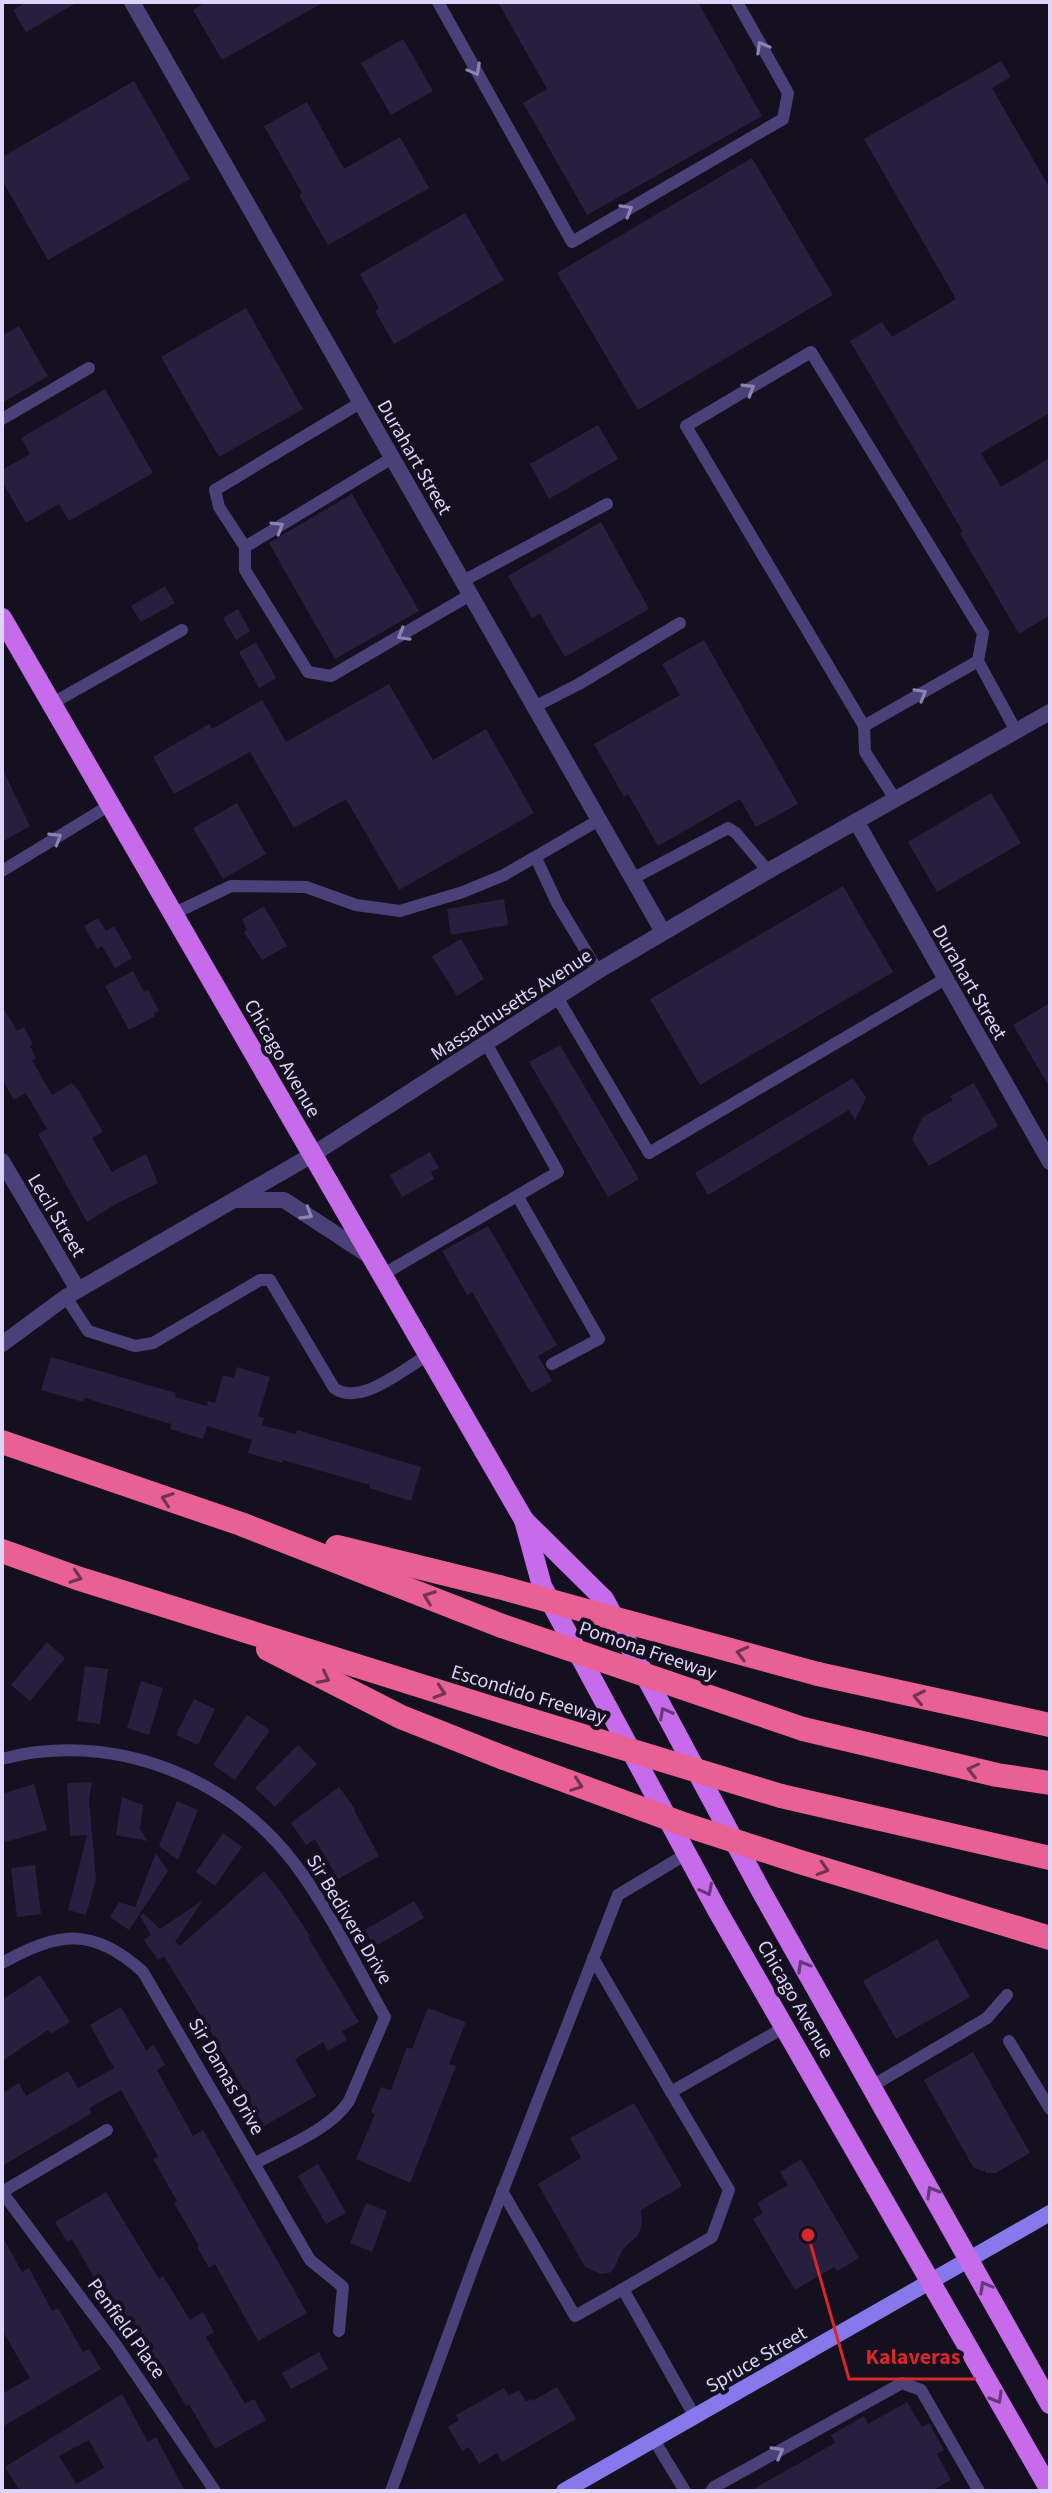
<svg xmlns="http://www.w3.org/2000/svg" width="1052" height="2493" viewBox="0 0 1052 2493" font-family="'Source Sans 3',sans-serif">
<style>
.building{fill:#281f3e;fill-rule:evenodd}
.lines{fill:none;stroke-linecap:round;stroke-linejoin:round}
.service{stroke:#494178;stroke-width:12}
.minor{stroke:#494178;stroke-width:16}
.secondary{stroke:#8779ec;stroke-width:16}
.primary{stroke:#c66bea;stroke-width:20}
.motorway{stroke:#e86094;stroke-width:24}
.motorway-bridge{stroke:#e86094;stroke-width:24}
.oneway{stroke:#8b84b2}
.oneway2{stroke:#733454}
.oneway3{stroke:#64397a}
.labels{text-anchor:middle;stroke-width:8;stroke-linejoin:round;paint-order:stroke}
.street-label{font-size:20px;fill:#dcd5f9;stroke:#14101f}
.leader{fill:none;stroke:#d62828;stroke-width:3}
.callout-dot{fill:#d62828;stroke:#14101f;stroke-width:3}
.callout-label{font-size:22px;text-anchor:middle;font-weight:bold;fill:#d62828;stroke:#14101f;stroke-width:8;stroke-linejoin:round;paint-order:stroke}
</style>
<rect width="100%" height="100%" fill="#14101f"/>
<g class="building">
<polygon points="27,2 78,2 26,32 13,10"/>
<polygon points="206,2 324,2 222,60 193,10"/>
<polygon points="498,2 698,2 762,116 587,215 523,103 547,89"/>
<polygon points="403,39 433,91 391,115 361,63"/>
<polygon points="1001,61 1011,77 992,88 1050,189 1050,413 981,453 1001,487 1050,458 1050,615 1019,634 960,533 963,532 850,341 882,322 892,337 956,299 864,139"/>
<polygon points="134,81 190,179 48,260 2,180 2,157"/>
<polygon points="307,102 344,169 400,137 429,188 328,245 299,195 302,193 264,126"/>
<polygon points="752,158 833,295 638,410 557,273"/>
<polygon points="465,213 504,280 394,344 375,311 379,308 360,274"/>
<polygon points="246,308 303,409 219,457 161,357"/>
<polygon points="19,326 48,376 2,403 2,336"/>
<polygon points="105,389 153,473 69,521 59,504 26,523 2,481 2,470 30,454 21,438"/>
<polygon points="598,425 618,459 549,499 530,464"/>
<polygon points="352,494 419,611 335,659 269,543"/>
<polygon points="601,522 649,609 565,657 540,614 532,618 508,576"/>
<polygon points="165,586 175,603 141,622 131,606"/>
<polygon points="238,609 250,631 236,640 223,618"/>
<polygon points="704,640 798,804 756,827 740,799 658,846 628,794 624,797 594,744 680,695 662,664"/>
<polygon points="256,642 276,678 259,688 239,652"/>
<polygon points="389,684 433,760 486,729 534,813 399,890 346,799 294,828 250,752 174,794 153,757 209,724 212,729 262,700 286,742"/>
<polygon points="2,768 30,826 2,842"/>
<polygon points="991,793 1021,843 937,892 908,842"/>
<polygon points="237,803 266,854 223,879 193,828"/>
<polygon points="843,886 893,972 700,1085 650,999"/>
<polygon points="504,899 508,925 451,935 447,909"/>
<polygon points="264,906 287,946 262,960 244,932 247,930 242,919"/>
<polygon points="98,918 106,931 114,926 132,958 115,968 102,946 97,949 84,926"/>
<polygon points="461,939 484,979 457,996 432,956"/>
<polygon points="133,971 144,992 148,990 159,1011 154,1013 155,1016 129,1030 105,986"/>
<polygon points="1050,1003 1050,1088 1013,1025"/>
<polygon points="2,1006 17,1031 24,1027 33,1044 30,1046 36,1058 32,1060 52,1095 72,1083 79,1091 103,1132 92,1138 112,1172 146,1154 158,1183 116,1204 87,1222 38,1134 47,1129 26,1093 14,1100 2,1079"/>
<polygon points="560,1045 639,1179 608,1197 529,1062"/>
<polygon points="853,1078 866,1098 855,1120 849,1110 708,1195 695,1173"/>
<polygon points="974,1083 998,1126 929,1166 912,1139 923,1117 953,1100 950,1096"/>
<polygon points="430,1152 439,1168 431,1172 434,1179 402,1197 390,1175"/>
<polygon points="488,1226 557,1345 538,1356 552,1381 531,1393 472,1292 467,1295 442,1251"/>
<polygon points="51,1357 176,1393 175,1397 207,1406 208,1401 215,1403 223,1375 234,1378 237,1367 270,1377 258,1416 264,1418 262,1425 296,1434 297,1430 421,1467 411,1501 369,1488 370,1485 283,1460 282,1463 248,1453 252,1440 244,1437 207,1426 203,1439 170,1429 171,1424 85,1398 83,1402 41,1390"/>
<polygon points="47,1642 65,1658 30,1701 11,1685"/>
<polygon points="85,1666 108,1669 100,1724 77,1721"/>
<polygon points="141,1681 163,1688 149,1735 127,1728"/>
<polygon points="194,1699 215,1709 198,1745 176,1735"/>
<polygon points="247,1715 270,1730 235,1780 213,1765"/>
<polygon points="298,1745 317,1764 275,1807 255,1788"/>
<polygon points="92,1782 89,1799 96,1879 86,1915 68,1910 87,1835 70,1836 67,1783"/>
<polygon points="34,1784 47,1830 2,1843 2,1794"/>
<polygon points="339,1787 355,1809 354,1810 379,1856 338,1879 315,1839 306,1845 291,1823"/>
<polygon points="122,1797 143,1805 140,1829 148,1841 116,1835"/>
<polygon points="177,1801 198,1810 178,1860 159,1846"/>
<polygon points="223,1833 242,1847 215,1886 196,1872"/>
<polygon points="156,1853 168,1871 129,1930 110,1917 119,1902 135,1907"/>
<polygon points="35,1865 41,1914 17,1917 11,1868"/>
<polygon points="264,1871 281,1892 310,1936 308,1937 359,2022 342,2031 347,2040 328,2051 323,2042 295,2059 316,2096 264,2126 215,2039 164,1956 158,1960 144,1940 151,1935 140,1916 143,1913 160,1929 203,1900 175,1942 180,1946"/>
<polygon points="414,1901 424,1918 374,1947 365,1930"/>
<polygon points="937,1939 970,1997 896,2039 863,1981"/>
<polygon points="40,1975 70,2022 51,2034 48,2030 2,2061 2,2000"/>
<polygon points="121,2007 146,2050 154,2045 165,2065 157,2070 193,2136 203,2130 307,2313 258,2341 215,2264 209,2268 197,2247 199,2246 174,2203 177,2201 153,2159 158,2156 121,2090 89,2108 92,2113 2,2166 2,2093 19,2083 26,2096 68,2071 78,2088 114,2068 90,2025"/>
<polygon points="428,2008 466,2022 449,2064 456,2066 410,2183 356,2159 375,2114 371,2112 381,2087 391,2090 407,2047 412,2049"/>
<polygon points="973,2052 1030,2153 996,2173 986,2173 985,2170 982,2171 973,2167 924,2080"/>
<polygon points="634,2103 682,2186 641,2210 642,2225 638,2235 623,2249 613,2270 609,2273 601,2274 585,2267 538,2184 581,2158 570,2138"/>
<polygon points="801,2159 859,2258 837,2271 834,2267 795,2290 753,2219 763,2213 757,2203 788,2185 780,2172"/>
<polygon points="318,2164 346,2213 326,2224 298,2176"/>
<polygon points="106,2192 159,2279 163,2276 190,2320 203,2312 214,2332 206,2337 245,2404 254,2399 266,2420 215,2449 189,2404 186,2406 161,2363 157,2365 132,2321 126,2325 100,2281 97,2283 72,2239 67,2242 55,2222"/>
<polygon points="366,2203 387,2211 372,2252 350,2243"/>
<polygon points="2,2236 22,2272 29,2268 52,2311 58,2308 83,2352 89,2349 101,2369 2,2427 2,2394 30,2378 2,2330"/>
<polygon points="319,2352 328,2369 291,2389 282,2373"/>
<polygon points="557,2387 576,2419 502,2462 497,2453 479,2464 469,2447 462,2451 448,2427 459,2420 456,2415 504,2388 509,2396 519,2390 526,2402 531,2399 532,2401"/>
<path d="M122 2394 148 2442 156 2437 185 2491H20L5 2467ZM89 2440 104 2468 76 2484 59 2456Z"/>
<polygon points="907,2402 922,2427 929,2423 944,2450 937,2454 951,2480 931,2491 750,2491 835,2443 831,2435 864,2416 868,2424"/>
</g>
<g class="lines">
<g class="service">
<polyline points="438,2 572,242 783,119 788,93 737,2"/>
<polyline points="2,419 89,368"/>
<polyline points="392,458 245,547 245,570 308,672 331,676 470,595"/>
<polyline points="245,547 219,507 215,490 360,403"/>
<polyline points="463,581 607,504"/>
<polyline points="51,704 182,630"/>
<polyline points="534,707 579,684 680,623"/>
<polyline points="864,726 978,661"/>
<polyline points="895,799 865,752 864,726 686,426 811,352 983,633 978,661 1016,731"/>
<polyline points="536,858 557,903 598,971"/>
<polyline points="2,871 110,805"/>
<polyline points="632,879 728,828 736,833 768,871"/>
<polyline points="173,914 231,886 306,887 356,905 400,911 463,892 504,875 599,820"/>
<polyline points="557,997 649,1153 945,979"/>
<polyline points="518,1197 599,1339 552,1364"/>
<polyline points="382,1275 558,1172 486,1043"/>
<path d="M66 1297 88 1331 135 1346 153 1343 260 1280H270L334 1388C360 1407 404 1369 428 1355"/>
<path d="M2 1759C14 1756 26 1753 38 1752 137 1741 235 1785 295 1864 330 1911 356 1966 385 2017L349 2101C330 2130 284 2147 254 2164"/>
<polyline points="593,1958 671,2092"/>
<path d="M2 1963C58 1932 93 1926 143 1972L310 2260 343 2287 339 2331"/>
<polyline points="1009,2041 1050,2109"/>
<polyline points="872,2086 987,2018 1007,1995"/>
<polyline points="502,2191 575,2316 623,2289"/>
<polyline points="2,2192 116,2345 215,2491"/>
<polyline points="2,2192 107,2130"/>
<polyline points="695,2417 623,2289 712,2237 729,2190 671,2092 785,2027"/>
<polyline points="654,2440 685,2491"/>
<polyline points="391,2491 476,2259 618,1895 688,1853"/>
<polyline points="711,2491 714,2487 902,2383 921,2390 979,2491"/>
</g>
<g class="minor">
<polyline points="132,2 663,932"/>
<polyline points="856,821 1050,1162"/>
<polyline points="2,1161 78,1290"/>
<polyline points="235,1200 284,1200 371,1257"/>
<polyline points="2,1344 66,1297 312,1155 598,971 768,871 1050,712"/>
</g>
<polyline class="secondary" points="564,2491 1050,2213"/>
<g class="primary">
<polyline points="2,618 524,1520 604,1599 760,1889 1050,2404"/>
<polyline points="524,1520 542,1586 717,1910 1050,2490"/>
</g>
<g class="motorway">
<polyline points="2,1442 241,1524 502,1626"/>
<polyline points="337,1547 499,1587"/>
<polyline points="2,1551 77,1578 517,1716"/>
<polyline points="268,1649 401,1717 504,1758"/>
<polyline points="818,1674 1050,1725"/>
<polyline points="803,1729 997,1775 1050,1783"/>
<polyline points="781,1796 1050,1858"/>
</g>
<g class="motorway-bridge">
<polyline points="499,1587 818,1674"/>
<polyline points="502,1626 803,1729"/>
<polyline points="517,1716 781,1796"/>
<polyline points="504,1758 686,1825 800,1862 1050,1938"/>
</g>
</g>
<defs><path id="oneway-chevron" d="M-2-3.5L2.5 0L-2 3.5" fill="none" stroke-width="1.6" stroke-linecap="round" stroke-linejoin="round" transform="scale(2)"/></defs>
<g class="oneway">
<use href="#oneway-chevron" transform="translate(762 47) rotate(-119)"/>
<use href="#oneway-chevron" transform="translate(475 70) rotate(61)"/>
<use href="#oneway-chevron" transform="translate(627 210) rotate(-30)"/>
<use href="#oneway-chevron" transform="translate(749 389) rotate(-31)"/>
<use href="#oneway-chevron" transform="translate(278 527) rotate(-31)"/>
<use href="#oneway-chevron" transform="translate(403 635) rotate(150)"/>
<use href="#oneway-chevron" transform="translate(921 694) rotate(-30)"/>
<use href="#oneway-chevron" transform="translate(56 838) rotate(-32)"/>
<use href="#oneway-chevron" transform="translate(307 1214) rotate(31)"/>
<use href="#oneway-chevron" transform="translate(778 2452) rotate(-29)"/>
</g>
<g class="oneway2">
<use href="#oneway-chevron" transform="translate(167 1499) rotate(-161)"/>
<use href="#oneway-chevron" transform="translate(76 1577) rotate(19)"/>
<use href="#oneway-chevron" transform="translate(429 1597) rotate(-159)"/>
<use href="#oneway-chevron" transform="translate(742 1653) rotate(-165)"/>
<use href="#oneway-chevron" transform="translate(324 1678) rotate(27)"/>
<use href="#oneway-chevron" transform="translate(440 1692) rotate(18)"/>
<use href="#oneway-chevron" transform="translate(919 1697) rotate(-168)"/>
<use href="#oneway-chevron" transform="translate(973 1770) rotate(-167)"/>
<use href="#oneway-chevron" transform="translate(577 1785) rotate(20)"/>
<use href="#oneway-chevron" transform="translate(823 1869) rotate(17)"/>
</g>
<g class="oneway3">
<use href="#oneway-chevron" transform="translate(665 1713) rotate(-118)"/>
<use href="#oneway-chevron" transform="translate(707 1890) rotate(63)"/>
<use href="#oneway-chevron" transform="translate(803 1966) rotate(-120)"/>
<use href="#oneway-chevron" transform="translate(932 2192) rotate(-120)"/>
<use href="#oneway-chevron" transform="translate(985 2287) rotate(-119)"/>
<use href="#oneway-chevron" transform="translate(997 2398) rotate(60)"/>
</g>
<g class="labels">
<g class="street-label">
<text transform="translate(415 457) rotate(60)" y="7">Durahart Street</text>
<text transform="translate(970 982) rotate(60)" y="7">Durahart Street</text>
<text transform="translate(511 1004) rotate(-33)" y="7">Massachusetts Avenue</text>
<text transform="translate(283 1058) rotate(60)" y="7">Chicago Avenue</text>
<text transform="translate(57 1215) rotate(59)" y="7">Lecil Street</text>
<text transform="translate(648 1650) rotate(19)" y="7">Pomona Freeway</text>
<text transform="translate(529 1694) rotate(17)" y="7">Escondido Freeway</text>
<text transform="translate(350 1919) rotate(59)" y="7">Sir Bedivere Drive</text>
<text transform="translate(796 1999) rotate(60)" y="7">Chicago Avenue</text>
<text transform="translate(227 2076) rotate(60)" y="7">Sir Damas Drive</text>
<text transform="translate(127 2328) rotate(54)" y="7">Penfield Place</text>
<text transform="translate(756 2359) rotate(-30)" y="7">Spruce Street</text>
</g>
</g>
<path class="leader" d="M808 2235L849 2379H976"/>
<circle class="callout-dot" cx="808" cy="2235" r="8"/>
<g class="callout-label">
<text x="913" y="2364">Kalaveras</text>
</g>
<rect width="1052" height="2493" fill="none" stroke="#dcd5f9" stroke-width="8"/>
</svg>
